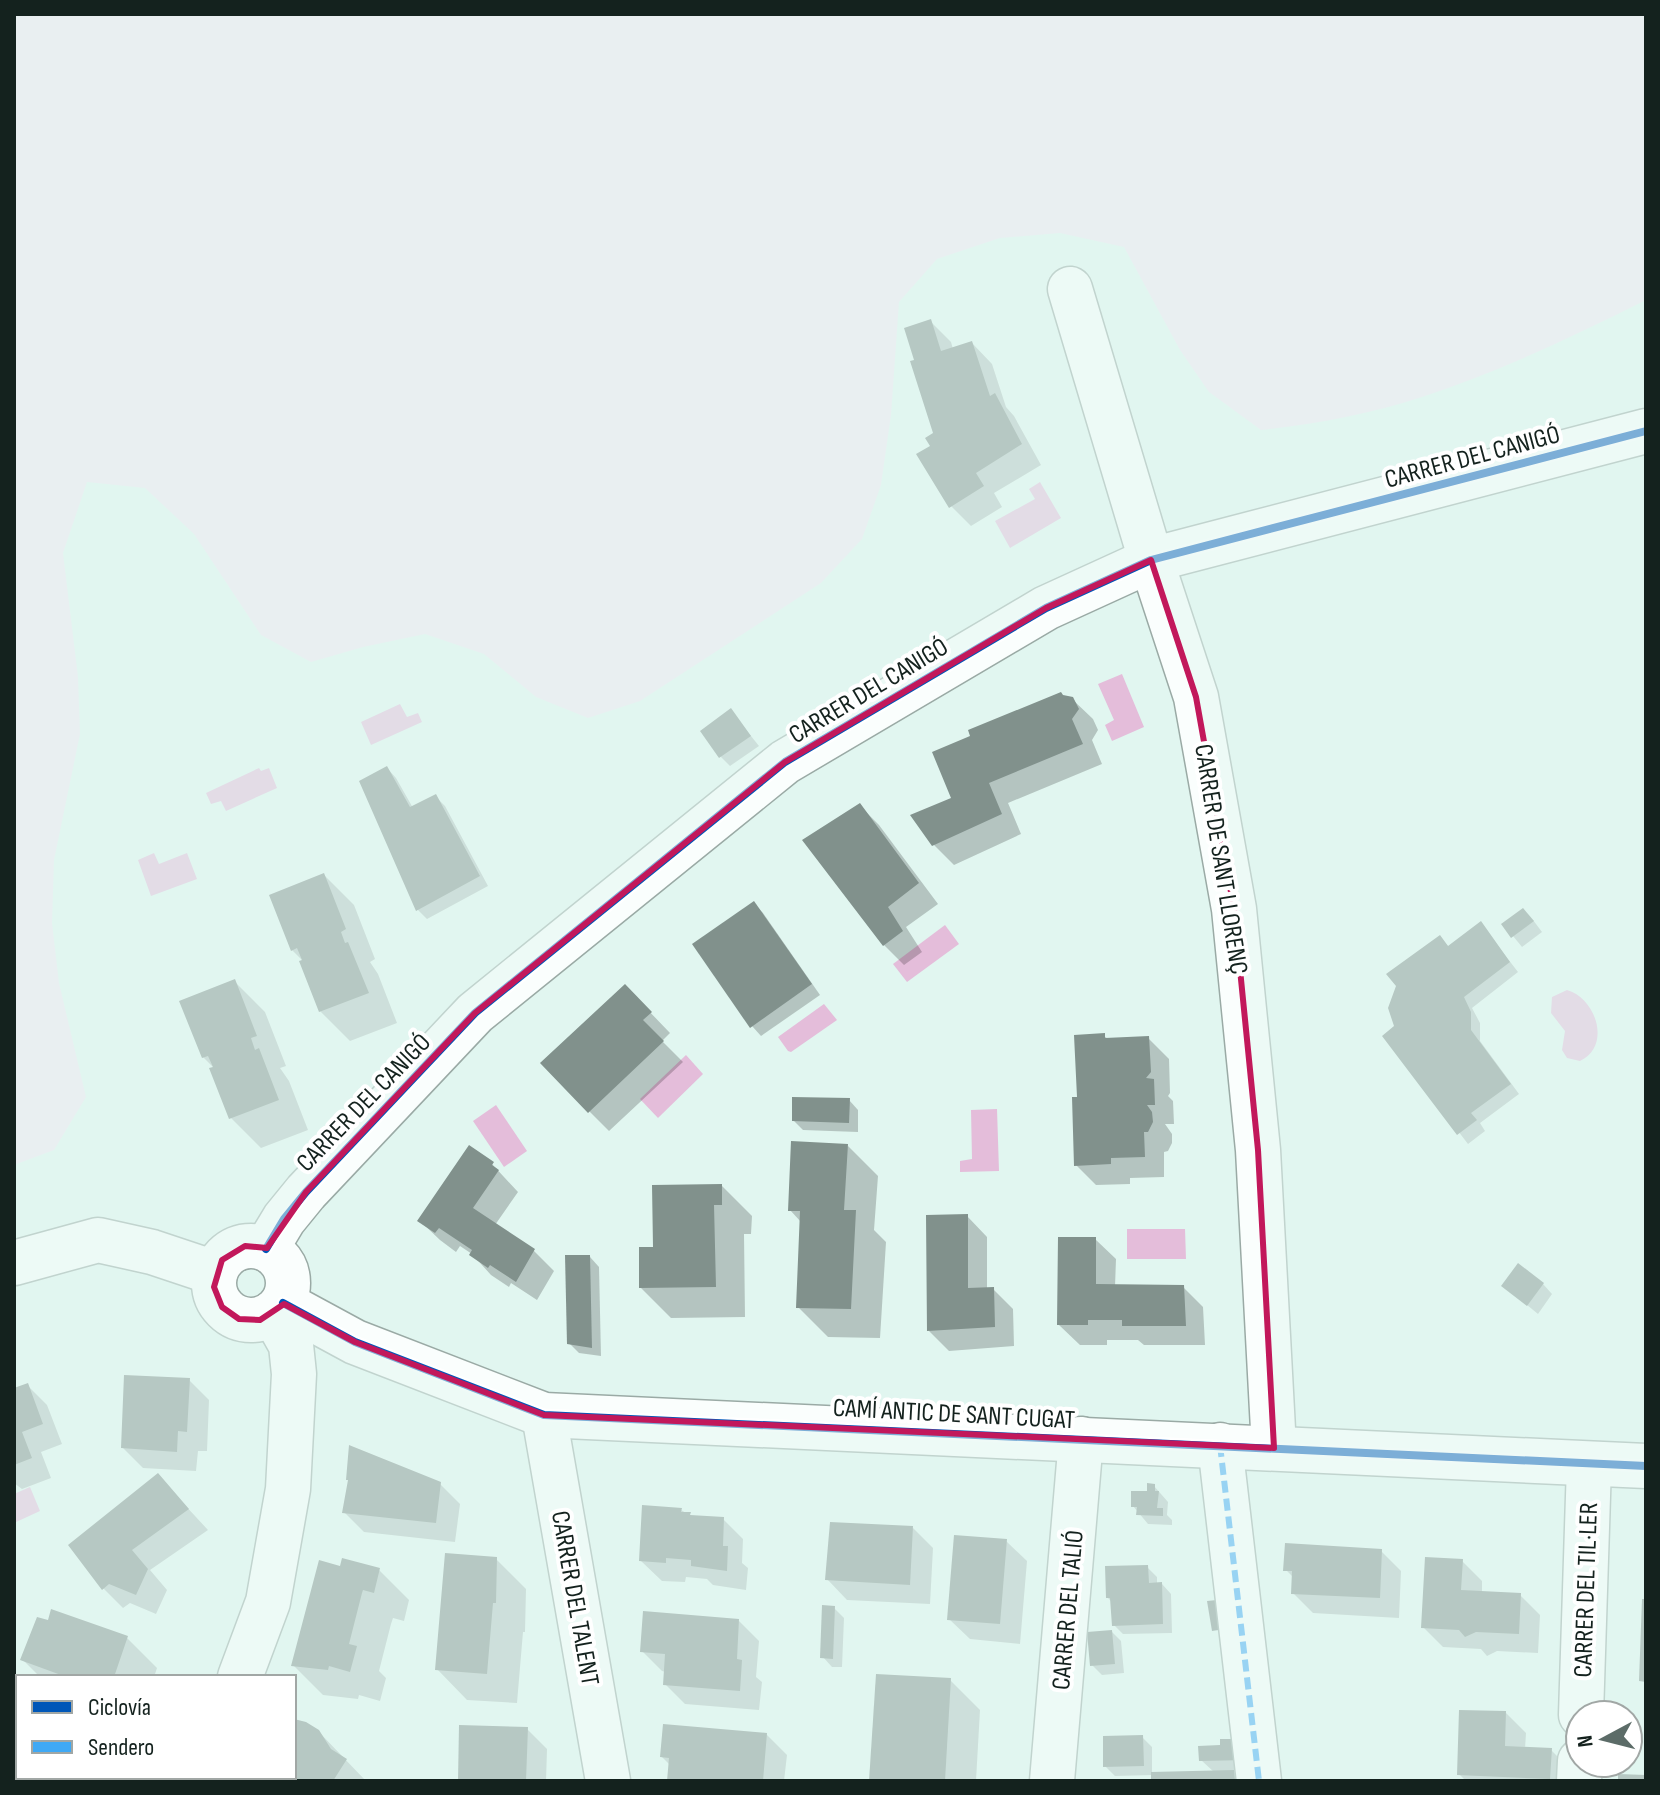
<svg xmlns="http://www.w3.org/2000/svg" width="1660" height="1795" viewBox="0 0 1660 1795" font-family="'Sofia Sans Condensed',sans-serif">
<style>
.green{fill:#f1e7f1}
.water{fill:#e4bdda}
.shadow{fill:#0003}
.building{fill:#81918c}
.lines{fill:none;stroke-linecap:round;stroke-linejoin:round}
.minor-casing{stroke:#9aaaa5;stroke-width:47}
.minor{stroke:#fafefd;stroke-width:44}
.quiet{stroke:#3fa9f5;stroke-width:6;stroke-dasharray:12 6;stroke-linecap:butt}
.cycleway-casing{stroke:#fff;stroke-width:13}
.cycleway{stroke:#0057b8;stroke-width:8}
.marked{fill:none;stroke:#c2185b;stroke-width:6;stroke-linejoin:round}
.labels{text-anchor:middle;stroke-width:8;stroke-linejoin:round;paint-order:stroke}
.street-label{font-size:26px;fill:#14221e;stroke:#fff}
</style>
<rect width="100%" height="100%" fill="#e1f6f0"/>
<path class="green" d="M14 14H1646V300C1574 336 1499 372 1422 397 1370 414 1316 424 1261 430L1209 392 1180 350 1124 247 1060 233 1000 238 937 259 899 302 891 415 881 485 862 539 821 583 640 701 588 718 536 697 484 654 425 634 363 647 311 662 261 635 194 534 145 488 87 482 63 553 78 677 80 734 54 860 52 923 59 983 86 1097 54 1150 14 1165Z"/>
<g class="water">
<polygon points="1040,482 1061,518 1010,548 995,521 1035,499 1029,489"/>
<polygon points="1122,674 1144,727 1112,741 1105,725 1114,720 1098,684"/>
<polygon points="400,704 407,717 418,713 422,722 371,745 361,722"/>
<polygon points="259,768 261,771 269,768 277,788 226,811 221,801 211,804 206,793"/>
<polygon points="154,853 159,864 187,853 197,879 151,896 138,860"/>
<polygon points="945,925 959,944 907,982 893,964"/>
<path d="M1567 990C1596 998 1612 1046 1580 1061L1567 1058 1562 1050 1565 1031 1551 1013 1552 997Z"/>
<polygon points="824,1004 837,1020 791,1052 788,1051 778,1037"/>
<polygon points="686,1055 703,1074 658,1118 640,1099"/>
<polygon points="496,1105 527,1151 504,1167 473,1121"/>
<polygon points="997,1109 999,1171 960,1172 960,1161 972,1159 971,1110"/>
<polygon points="1127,1229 1185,1229 1186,1259 1127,1259"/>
<polygon points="30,1487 40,1511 14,1523 14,1494"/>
</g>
<g class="shadow">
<polygon points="931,322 951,342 953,349 972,343 992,364 1006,407 1014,416 1041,465 994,493 1002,507 971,526 951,506 933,446 936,434 917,361"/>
<polygon points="1064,697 1072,699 1093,719 1098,730 1092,740 1102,764 1008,803 1021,834 954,865 934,845"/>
<polygon points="731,711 759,746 730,766 721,757"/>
<polygon points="387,768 396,778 413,808 435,796 445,806 488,886 427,919 418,910"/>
<polygon points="859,805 879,825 938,904 906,927 922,952 904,965 884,945"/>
<polygon points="324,875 354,905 375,959 370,962 378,974 397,1023 350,1041 320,1011 303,961 292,950 272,896"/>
<polygon points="754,904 763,913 820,995 761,1036 752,1026"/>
<polygon points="1533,920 1542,932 1522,947 1504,925"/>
<polygon points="1481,924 1518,972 1472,1008 1480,1023 1480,1041 1519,1094 1480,1123 1485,1131 1468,1144 1385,1036 1397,1027 1440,938 1449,947"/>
<polygon points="235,982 265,1012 286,1066 280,1068 289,1081 308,1130 261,1148 231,1118 215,1069 203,1057"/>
<polygon points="645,1007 670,1033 662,1041 683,1062 609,1131 589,1111"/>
<polygon points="1104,1036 1109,1040 1148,1038 1169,1059 1170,1093 1168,1096 1173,1101 1174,1124 1165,1124 1172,1134 1172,1143 1168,1151 1164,1152 1164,1177 1130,1178 1130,1184 1096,1185 1076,1165 1079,1099"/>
<polygon points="849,1100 858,1110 858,1132 803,1130 794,1121"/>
<polygon points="848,1146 878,1176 874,1230 886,1242 880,1338 828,1337 798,1307 801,1222 790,1210"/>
<polygon points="492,1164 518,1192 495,1225 534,1251 554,1271 537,1300 511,1283 509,1287 491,1275 472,1254 460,1246 456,1252 440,1240 419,1220"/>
<polygon points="722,1186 752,1216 751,1234 744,1234 745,1317 671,1318 641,1288 655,1249"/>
<polygon points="967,1216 987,1237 987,1289 993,1289 1013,1309 1014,1346 949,1351 929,1331"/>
<polygon points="1095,1239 1116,1259 1115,1287 1183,1287 1203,1307 1205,1345 1144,1345 1138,1340 1107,1340 1107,1345 1080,1345 1059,1325"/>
<polygon points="590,1257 599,1267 601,1356 579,1353 569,1343"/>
<polygon points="1543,1284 1552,1294 1538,1314 1504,1286"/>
<polygon points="189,1380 209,1400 207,1451 198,1451 196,1471 143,1468 123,1448"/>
<polygon points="27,1385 47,1405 62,1444 41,1452 51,1478 22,1489 14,1483 14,1390"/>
<polygon points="158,1476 208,1530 150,1570 167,1590 156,1614 130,1603 123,1608 103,1588"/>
<polygon points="439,1483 460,1504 455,1542 364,1532 344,1512"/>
<polygon points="1154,1486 1168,1502 1167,1515 1172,1520 1172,1525 1148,1524 1133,1506"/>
<polygon points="681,1510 693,1517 723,1519 743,1539 742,1563 748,1568 746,1590 713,1585 707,1579 686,1577 685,1582 662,1581 641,1561"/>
<polygon points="913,1528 933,1548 930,1604 847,1600 827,1579"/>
<polygon points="1006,1541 1027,1561 1020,1644 970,1639 949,1619"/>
<polygon points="1381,1551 1401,1571 1399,1618 1313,1613 1293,1593 1294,1578 1286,1570"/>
<polygon points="496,1559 526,1589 525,1632 523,1632 517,1703 467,1700 437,1669"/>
<polygon points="1462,1561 1482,1581 1482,1593 1520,1595 1540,1615 1538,1653 1497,1651 1487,1656 1481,1649 1443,1647 1423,1627"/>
<polygon points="1147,1567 1157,1577 1157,1584 1162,1584 1171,1594 1172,1633 1123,1634 1114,1625 1113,1603 1108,1598"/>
<polygon points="342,1569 379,1570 409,1600 404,1621 393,1618 391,1624 379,1671 386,1678 380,1701 359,1695 358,1699 323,1695 293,1665"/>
<polygon points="834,1608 844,1618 842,1667 832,1667 823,1657"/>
<polygon points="739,1621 759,1641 756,1677 762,1682 759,1710 685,1704 665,1684 666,1672 662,1671 642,1651"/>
<polygon points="1112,1632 1121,1641 1124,1673 1102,1675 1092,1665"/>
<polygon points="127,1638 157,1668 154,1677 40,1677 23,1660"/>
<polygon points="950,1680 980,1710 976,1781 871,1781"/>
<polygon points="1506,1713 1526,1733 1525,1749 1551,1750 1571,1770 1570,1781 1466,1781 1459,1774"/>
<polygon points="294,1721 318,1731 366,1781 241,1781 244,1777 294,1777"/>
<polygon points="527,1729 547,1749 546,1781 460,1781"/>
<polygon points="766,1734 787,1755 784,1781 669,1781 670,1765 662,1757"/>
<polygon points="1142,1737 1152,1747 1152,1774 1214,1772 1201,1760 1222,1747 1244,1741 1243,1781 1153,1781 1153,1775 1115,1776 1105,1766"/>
</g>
<g class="building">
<polygon points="931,319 941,351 972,341 990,396 995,393 1022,444 976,473 984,486 949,508 916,454 930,446 925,438 933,433 910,361 914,360 904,328"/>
<polygon points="1061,692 1063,695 1073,697 1079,709 1072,719 1083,744 989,783 1002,814 932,846 910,815 951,798 932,752 970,736 968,730"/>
<polygon points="731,708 751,736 719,758 700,731"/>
<polygon points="387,766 410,807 436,794 480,876 416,911 359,781"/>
<polygon points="860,803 919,883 888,907 903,931 883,946 802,840"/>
<polygon points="324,873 346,929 341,932 345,943 348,942 369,993 319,1012 299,961 302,960 297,948 291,951 269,895"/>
<polygon points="754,901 812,984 750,1028 692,944"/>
<polygon points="1523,908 1534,921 1511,938 1501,924"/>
<polygon points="1481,921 1510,962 1464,997 1471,1012 1471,1030 1511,1084 1471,1113 1477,1120 1457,1135 1382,1036 1394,1026 1388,1008 1396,986 1386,974 1440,935 1448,946"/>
<polygon points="235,979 257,1036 251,1038 255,1050 259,1048 279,1100 229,1119 209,1068 213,1067 208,1056 202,1058 179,1001"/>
<polygon points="625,984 652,1012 643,1020 664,1041 588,1113 540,1063"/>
<polygon points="1105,1033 1105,1038 1149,1036 1151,1072 1146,1078 1154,1079 1155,1105 1147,1105 1152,1112 1153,1122 1148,1132 1144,1132 1145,1157 1111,1158 1111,1164 1074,1166 1072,1097 1077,1097 1074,1035"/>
<polygon points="792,1097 850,1098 849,1123 792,1121"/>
<polygon points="791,1141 848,1144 844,1210 856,1210 851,1309 796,1308 800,1211 788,1211"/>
<polygon points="469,1145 494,1162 492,1165 499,1170 473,1208 535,1249 516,1282 490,1265 488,1268 469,1255 472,1250 439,1228 435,1233 417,1221"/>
<polygon points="722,1184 722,1205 714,1205 716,1287 639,1288 639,1247 653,1247 652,1185"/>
<polygon points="968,1214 968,1288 994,1287 995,1327 927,1331 926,1215"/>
<polygon points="1058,1237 1096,1237 1096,1284 1184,1285 1186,1326 1122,1326 1122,1320 1088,1320 1088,1325 1057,1325"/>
<polygon points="565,1255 590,1255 592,1348 567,1344"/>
<polygon points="1518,1263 1544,1283 1527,1306 1501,1286"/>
<polygon points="124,1375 190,1378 187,1432 178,1431 177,1452 121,1448"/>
<polygon points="28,1383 43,1424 22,1432 32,1458 14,1465 14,1388"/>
<polygon points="349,1445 441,1482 436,1523 342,1513 348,1480 346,1480"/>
<polygon points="158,1473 189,1509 132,1550 148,1569 136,1595 109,1584 102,1590 68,1545"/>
<polygon points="1147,1483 1155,1484 1155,1491 1159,1491 1157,1508 1163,1508 1163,1516 1136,1515 1137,1507 1131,1507 1131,1491 1147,1491"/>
<polygon points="642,1505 682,1508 681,1512 691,1512 690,1515 724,1517 723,1546 728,1546 727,1571 691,1566 691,1560 666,1558 666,1563 639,1561"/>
<polygon points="830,1522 913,1526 910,1585 825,1580"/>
<polygon points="954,1535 1007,1539 1000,1624 947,1620"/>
<polygon points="1285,1543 1382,1549 1380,1598 1291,1594 1292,1571 1283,1571"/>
<polygon points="445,1553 497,1557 496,1603 493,1603 487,1674 435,1670"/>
<polygon points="1425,1557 1463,1559 1461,1590 1521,1593 1519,1634 1476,1632 1465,1637 1459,1630 1421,1628"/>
<polygon points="342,1558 380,1568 374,1593 363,1590 362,1593 349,1644 357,1646 350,1672 329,1666 328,1670 291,1666 319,1560 340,1566"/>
<polygon points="1148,1565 1149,1583 1162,1582 1163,1624 1112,1626 1110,1598 1106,1598 1105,1566"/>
<polygon points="1227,1599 1231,1628 1212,1631 1207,1601"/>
<polygon points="1642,1599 1646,1599 1646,1682 1639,1681"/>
<polygon points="822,1605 835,1606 833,1659 820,1658"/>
<polygon points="51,1609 128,1636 114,1677 60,1677 61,1675 20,1660 37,1617 48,1620"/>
<polygon points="643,1611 739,1619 737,1659 742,1660 740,1691 663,1685 665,1654 640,1652"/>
<polygon points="1112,1630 1115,1664 1090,1666 1087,1632"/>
<polygon points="876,1674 951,1678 945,1781 869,1781"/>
<polygon points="1459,1710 1506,1711 1505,1746 1552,1748 1550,1779 1457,1775"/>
<polygon points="294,1719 306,1722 319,1730 331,1749 347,1759 333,1781 239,1781 241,1777 294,1777"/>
<polygon points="18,1723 18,1777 72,1777 75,1781 14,1781 14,1727"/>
<polygon points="663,1724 767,1733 763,1781 667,1781 669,1758 660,1757"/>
<polygon points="459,1725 528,1727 526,1781 458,1781"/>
<polygon points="1143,1735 1144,1766 1103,1767 1103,1736"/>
<polygon points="1220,1739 1245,1739 1247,1760 1199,1761 1198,1746 1220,1745"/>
<polygon points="1234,1770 1235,1781 1151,1781 1151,1772"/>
<polygon points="1618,1774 1646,1775 1646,1781 1618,1781"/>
</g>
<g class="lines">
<g class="minor-casing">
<g id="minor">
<polyline points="1070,289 1151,560 1196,697 1234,909 1258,1150 1274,1448"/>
<circle cx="251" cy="1283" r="37"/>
<polyline points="266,1249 284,1219 306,1192 475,1013 785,762 1046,608 1151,560 1646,431"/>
<polyline points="14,1263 98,1240 152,1252 215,1273"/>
<polyline points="283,1303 355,1342 544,1415 1646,1466"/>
<polyline points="544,1415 608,1781"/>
<polyline points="1220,1445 1259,1781"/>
<polyline points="240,1677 268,1602 288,1489 294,1374 291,1345 273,1313"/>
<polyline points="1581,1715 1589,1465"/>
<polyline points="198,1781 201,1777"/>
<polyline points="1052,1781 1081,1439"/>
<polyline points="1579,1781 1580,1761"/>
</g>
</g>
<use href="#minor" class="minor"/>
<polyline class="quiet" points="1220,1445 1259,1781"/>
<g class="cycleway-casing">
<g id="cycleway">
<polyline points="266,1249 284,1219 306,1192 475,1013 785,762 1046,608 1151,560 1646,431"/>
<polyline points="283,1303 355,1342 544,1415 1646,1466"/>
</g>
</g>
<use href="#cycleway" class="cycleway"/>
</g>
<path d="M0 0H1660V1795H0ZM1151 560 1196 697 1234 909 1258 1150 1274 1448 544 1415 355 1342 284 1304 260 1320 239 1319 222 1307 214 1287 222 1260 245 1246 267 1248 306 1192 475 1013 785 762 1046 608Z" fill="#e1f6f0" fill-opacity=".55" fill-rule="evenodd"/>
<path class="marked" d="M1151 560 1196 697 1234 909 1258 1150 1274 1448 544 1415 355 1342 284 1304 260 1320 239 1319 222 1307 214 1287 222 1260 245 1246 267 1248 306 1192 475 1013 785 762 1046 608Z"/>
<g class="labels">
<g class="street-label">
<text transform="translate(1472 456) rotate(-15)" y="9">CARRER DEL CANIGÓ</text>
<text transform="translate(868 690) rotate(-31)" y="9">CARRER DEL CANIGÓ</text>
<text transform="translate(1222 859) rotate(81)" y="9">CARRER DE SANT LLORENÇ</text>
<text transform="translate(363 1102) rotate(-46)" y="9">CARRER DEL CANIGÓ</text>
<text transform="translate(954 1413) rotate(3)" y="9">CAMÍ ANTIC DE SANT CUGAT</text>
<text transform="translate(1585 1590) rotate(-88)" y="9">CARRER DEL TIL·LER</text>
<text transform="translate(576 1598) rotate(80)" y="9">CARRER DEL TALENT</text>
<text transform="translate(1067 1610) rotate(-85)" y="9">CARRER DEL TALIÓ</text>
</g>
</g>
<rect width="1660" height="1795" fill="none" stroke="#14221e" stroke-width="32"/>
<rect x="16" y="1675" width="280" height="104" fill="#ffffff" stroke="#a1a7a5" stroke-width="2"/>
<rect x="32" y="1701" width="40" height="12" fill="#0057b8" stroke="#a1a7a5" stroke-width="2"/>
<text x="88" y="1715" font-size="24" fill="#14221e">Ciclovía</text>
<rect x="32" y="1741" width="40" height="12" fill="#3fa9f5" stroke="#a1a7a5" stroke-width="2"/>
<text x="88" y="1755" font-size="24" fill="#14221e">Sendero</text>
<g transform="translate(1604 1739) rotate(263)"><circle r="38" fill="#ffffff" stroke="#a1a7a5" stroke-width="2"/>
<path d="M0-6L14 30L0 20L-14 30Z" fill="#5c6c68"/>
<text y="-12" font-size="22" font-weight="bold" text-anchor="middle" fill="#14221e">N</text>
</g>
</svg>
